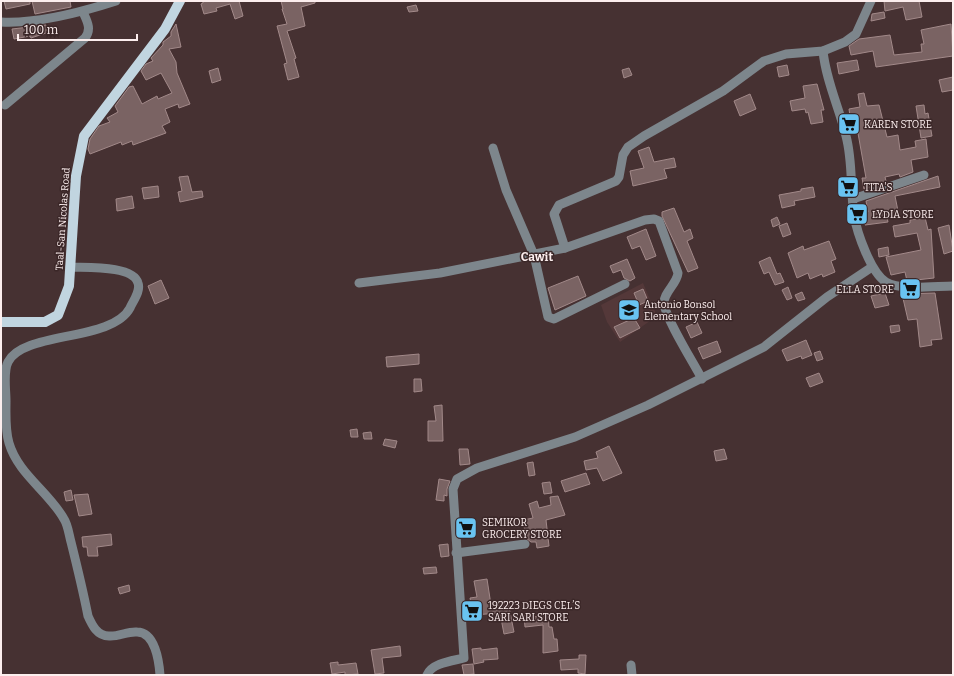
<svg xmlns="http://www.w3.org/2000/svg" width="954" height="676" viewBox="0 0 954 676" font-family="Bitter,serif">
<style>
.built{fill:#543839}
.building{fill:#7a6363;stroke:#a28989}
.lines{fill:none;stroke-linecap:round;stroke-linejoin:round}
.minor{stroke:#7d868c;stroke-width:9}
.major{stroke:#c1d5e0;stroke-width:10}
.labels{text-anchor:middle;stroke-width:3;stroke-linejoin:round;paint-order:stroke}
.poi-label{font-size:10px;fill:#fceeee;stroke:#3b2728;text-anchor:start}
.street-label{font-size:10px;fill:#fceeee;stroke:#3b2728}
.quarter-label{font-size:12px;font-weight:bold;fill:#fceeee;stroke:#3b2728}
</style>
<rect width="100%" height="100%" fill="#463132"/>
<polygon class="built" points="643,283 657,316 620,342 607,322 601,305"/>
<g class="building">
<polygon points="4,1 30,1 30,4 6,9"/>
<polygon points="32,1 70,1 71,7 35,14"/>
<polygon points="203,1 239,1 243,16 235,19 230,4 216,8 217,11 204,14 201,4 203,3"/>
<polygon points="281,1 315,1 315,3 301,7 305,26 287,31 296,58 294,59 299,77 288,80 284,64 287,63 277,26 287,24 282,9 283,9"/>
<polygon points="884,1 919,1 922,17 906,20 903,7 885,11"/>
<polygon points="416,5 418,11 409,12 407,7"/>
<polygon points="884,12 885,18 871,21 872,14"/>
<polygon points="176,24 181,47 169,49 176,62 177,73 190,104 179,108 178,104 165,109 170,122 162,126 166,133 133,145 132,141 122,145 121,142 90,154 88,149 90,139 99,126 110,122 107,118 118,112 115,106 129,87 133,86 142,104 157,96 158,99 172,93 161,73 146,80 141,71 146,64 153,61 151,58 163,45 163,42 171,36 171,32"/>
<polygon points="951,24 953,56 876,67 873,51 851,55 849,46 859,39 890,35 894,55 922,52 921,44 924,44 921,30"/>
<polygon points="46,25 49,32 31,38 30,36 14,39 12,29"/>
<polygon points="857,60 859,70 839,74 837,63"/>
<polygon points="787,65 789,75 779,77 777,67"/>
<polygon points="218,68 221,80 212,83 209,71"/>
<polygon points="629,68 632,75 624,78 622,70"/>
<polygon points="953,77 953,90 942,92 939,80"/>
<polygon points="817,84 824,110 821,110 823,122 811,124 808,112 806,113 805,109 792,111 790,101 805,98 803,86"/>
<polygon points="864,93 867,106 879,105 887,137 898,135 900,150 916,147 915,141 926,139 928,157 911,160 913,172 900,177 899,174 885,177 886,181 864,189 862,178 866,178 856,122 851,123 849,109 860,107 858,94"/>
<polygon points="750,94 756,109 740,116 734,101"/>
<polygon points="924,105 925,114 928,113 932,136 921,138 916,106"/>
<polygon points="649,147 654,162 674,158 676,167 664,169 667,178 633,186 630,171 644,168 638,151"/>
<polygon points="188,176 192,192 202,191 203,197 180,202 178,192 182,191 179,177"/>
<polygon points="938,176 940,187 895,196 898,211 886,213 888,222 865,225 863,212 868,212 866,201"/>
<polygon points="158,186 159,197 144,199 142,188"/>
<polygon points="813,187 815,197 794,201 795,205 782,208 779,195 801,191 801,189"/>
<polygon points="132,196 134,208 117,211 116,199"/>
<polygon points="674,208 684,232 690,229 693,238 687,241 698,268 688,272 662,216 662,212"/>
<polygon points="924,213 928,230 931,229 934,278 907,281 905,272 891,275 886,257 921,250 917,233 895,237 893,226 910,223 910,220 916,219 915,215"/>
<polygon points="777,217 780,224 773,227 771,220"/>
<polygon points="787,223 791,234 783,237 779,226"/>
<polygon points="949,225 953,251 944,254 938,228"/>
<polygon points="646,229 656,256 646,260 640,246 632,249 627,237"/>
<polygon points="829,241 836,259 831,261 835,272 823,277 822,274 810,279 808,273 797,278 788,253 803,246 804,250"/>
<polygon points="888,247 889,255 879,257 878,249"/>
<polygon points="770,257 777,274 780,273 784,282 775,285 769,272 764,274 759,262"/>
<polygon points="627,259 635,278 630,281 624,278 621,270 613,273 610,266"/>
<polygon points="578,276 586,296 555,310 548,288"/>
<polygon points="161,280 169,298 155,304 148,286"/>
<polygon points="788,287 792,298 787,300 782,290"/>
<polygon points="643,289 648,301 639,305 634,293"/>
<polygon points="802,292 805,299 798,301 795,295"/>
<polygon points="885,293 889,305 875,308 871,296"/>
<polygon points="935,293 942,339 931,340 932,345 920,347 917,319 908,320 902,294"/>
<polygon points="634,318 640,328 620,338 614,327"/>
<polygon points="697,322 702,333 691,338 686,327"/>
<polygon points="899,325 900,331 891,333 890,326"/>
<polygon points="806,340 812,355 802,359 801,356 787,361 782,350"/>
<polygon points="717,341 721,352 703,359 698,348"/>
<polygon points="820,351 823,359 817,361 814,353"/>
<polygon points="419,354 419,364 387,367 386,357"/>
<polygon points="819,373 823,382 810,387 806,378"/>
<polygon points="414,379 421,379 422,391 414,392"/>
<polygon points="442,405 443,441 428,441 428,421 436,421 434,406"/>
<polygon points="357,429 358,437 351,437 350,430"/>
<polygon points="371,432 372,439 364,439 363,433"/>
<polygon points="385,439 397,441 395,448 383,445"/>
<polygon points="609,446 622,473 603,481 597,468 586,470 584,461 598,458 596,452"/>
<polygon points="459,449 468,449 470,464 460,465"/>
<polygon points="724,449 727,459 716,461 714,451"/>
<polygon points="533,462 535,475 529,476 527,463"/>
<polygon points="586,473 590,484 565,492 561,481"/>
<polygon points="439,479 450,481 447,489 447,496 444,495 444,501 436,500"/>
<polygon points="550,482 552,493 544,494 542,483"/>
<polygon points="71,490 73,500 66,501 64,492"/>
<polygon points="88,494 92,514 79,516 74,495"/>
<polygon points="558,496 565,515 546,520 549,546 537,548 536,542 531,542 526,538 523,520 533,518 529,504 537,501 539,508 551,505 550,497"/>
<polygon points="111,534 112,545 97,547 98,556 88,556 87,547 83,547 82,537"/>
<polygon points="448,544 449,556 441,557 439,545"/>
<polygon points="436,567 437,573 424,574 423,568"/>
<polygon points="487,579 491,605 508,602 514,632 504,634 500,613 473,615 470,598 477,597 474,581"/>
<polygon points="129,585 130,591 120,594 118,588"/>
<polygon points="532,615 532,617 548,615 549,627 552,627 554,639 557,639 558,651 543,653 543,625 525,627 524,616"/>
<polygon points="400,646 401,656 382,658 384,673 375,674 371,650"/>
<polygon points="481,648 481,650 497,648 498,659 483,660 484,662 474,664 472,649"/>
<polygon points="579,655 586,655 585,674 578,673 578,669 561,670 560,660 579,659"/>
<polygon points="338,662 338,665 356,663 358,674 345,675 345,672 332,674 330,663"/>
<polygon points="473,664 474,674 464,675 462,665"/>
</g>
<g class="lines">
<g class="minor">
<path d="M1 22C36 24 82 12 116 1"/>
<path d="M823 51C826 81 839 107 846 136 853 162 850 188 854 215 857 233 871 273 886 282 900 291 936 286 953 286"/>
<path d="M5 105 85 38C92 29 87 21 83 12"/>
<polyline points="493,148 506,190 534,255 548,317 554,319 625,284"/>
<polyline points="853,199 924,175"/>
<polyline points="565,248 554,214 559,205 616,181 619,177 623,155 628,147 644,136 723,91 764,61 786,54 823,51 845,42 856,34 871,1"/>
<path d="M70 267C85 268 133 265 138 283 141 291 133 301 130 308 112 342 23 331 8 362 3 372 6 389 6 401 6 414 5 430 9 443 18 474 49 492 64 519 68 525 69 535 71 542 77 566 83 591 88 616 92 625 97 636 109 636 118 637 128 631 137 632 155 632 159 661 160 675"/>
<path d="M359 283 440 273 565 248 645 220 654 219 659 221 678 273C677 284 663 293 664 304 666 319 693 362 702 379"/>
<polyline points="456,553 525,544"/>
<polyline points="631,665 632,675"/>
<path d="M427 675C432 663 452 661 464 658L453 489 457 479 477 468 575 437 648 405 764 347 827 297 872 267"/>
</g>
<polyline class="major" points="1,322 45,322 58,315 69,286 76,176 84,136 165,29 180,1"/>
</g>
<defs>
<g id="supermarket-square" transform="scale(1.15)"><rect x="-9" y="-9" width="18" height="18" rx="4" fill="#69c3f1" stroke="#3b2728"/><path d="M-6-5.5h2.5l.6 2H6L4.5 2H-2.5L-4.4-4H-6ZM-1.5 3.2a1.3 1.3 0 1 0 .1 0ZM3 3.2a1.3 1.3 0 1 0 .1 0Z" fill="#111"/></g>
<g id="school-square" transform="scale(1.15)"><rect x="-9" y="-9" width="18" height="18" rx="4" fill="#69c3f1" stroke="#3b2728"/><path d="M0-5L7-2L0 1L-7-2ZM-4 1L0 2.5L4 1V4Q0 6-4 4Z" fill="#111"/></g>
</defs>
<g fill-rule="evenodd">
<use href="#supermarket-square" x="849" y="124"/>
<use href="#supermarket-square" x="848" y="187"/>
<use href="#supermarket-square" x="857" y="214"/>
<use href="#supermarket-square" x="910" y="289"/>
<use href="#school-square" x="629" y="310"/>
<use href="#supermarket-square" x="466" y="528"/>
<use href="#supermarket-square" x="472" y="611"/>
</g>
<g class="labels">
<g class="poi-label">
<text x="864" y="128">KAREN STORE</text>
<text x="864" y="191">TITA'S</text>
<text x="872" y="218">LYDIA STORE</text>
<text x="894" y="293" text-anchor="end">ELLA STORE</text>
<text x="644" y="308">Antonio Bonsol<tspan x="644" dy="12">Elementary School</tspan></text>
<text x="482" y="526">SEMIKOR<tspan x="482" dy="12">GROCERY STORE</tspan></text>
<text x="488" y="609">192223 DIEGS CEL’S<tspan x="488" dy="12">SARI SARI STORE</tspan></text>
</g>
<g class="street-label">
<text transform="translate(62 219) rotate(-86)" y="4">Taal-San Nicolas Road</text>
</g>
<g class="quarter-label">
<text x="537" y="261">Cawit</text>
</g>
</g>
<rect width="954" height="676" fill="none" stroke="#fceeee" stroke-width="4"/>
<path d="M18 34v6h119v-6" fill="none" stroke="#fceeee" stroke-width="2"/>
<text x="24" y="34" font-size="12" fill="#fceeee" stroke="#3b2728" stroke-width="3" paint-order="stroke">100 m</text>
</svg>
